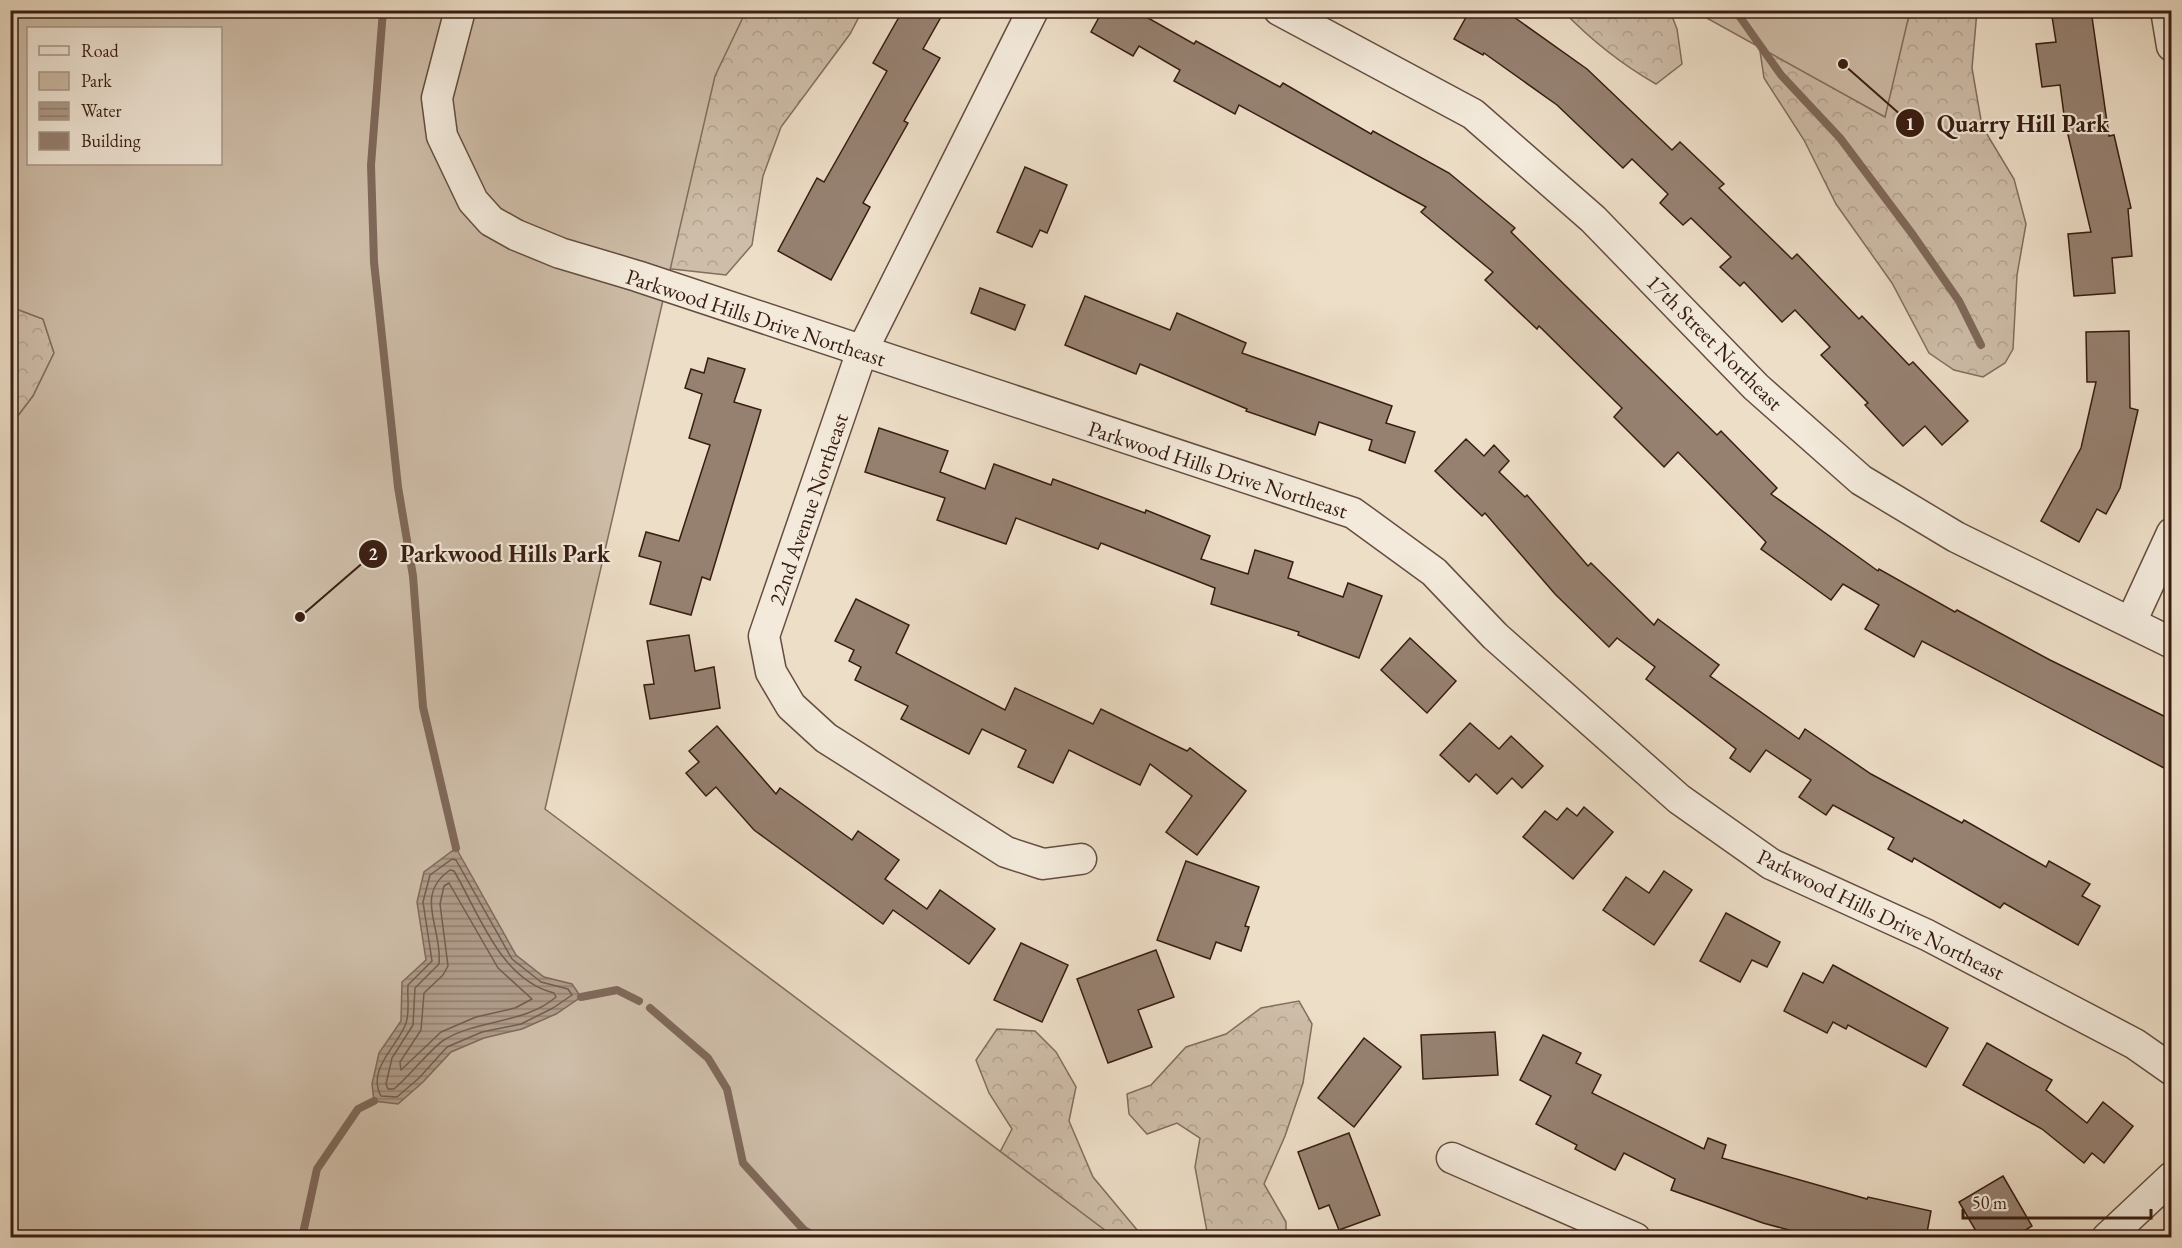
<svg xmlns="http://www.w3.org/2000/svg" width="2182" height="1248" viewBox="0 0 2182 1248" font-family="'EB Garamond',serif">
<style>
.forest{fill:url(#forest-crowns);stroke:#836d5e;stroke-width:1.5}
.green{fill:#cebda8;stroke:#836d5e;stroke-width:1.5;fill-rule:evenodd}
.water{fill:url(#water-rules);stroke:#7f695a;stroke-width:1.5}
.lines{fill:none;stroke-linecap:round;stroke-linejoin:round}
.shore{stroke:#745c4e;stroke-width:1.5}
.stream{stroke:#7f695a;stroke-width:8}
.building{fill:#968171;stroke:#381d13;stroke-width:1.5}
.street-casing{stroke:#654d40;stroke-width:33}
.street{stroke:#f3eadb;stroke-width:30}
.labels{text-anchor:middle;stroke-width:4.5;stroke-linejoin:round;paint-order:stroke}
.street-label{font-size:22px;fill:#381d13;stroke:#f3eadb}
.leader{fill:none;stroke:#381d13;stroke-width:2}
.callout-dot{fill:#381d13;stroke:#f3eadb;stroke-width:2}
.mark-label{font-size:18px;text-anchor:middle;font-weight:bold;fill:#fff}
.callout-label{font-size:24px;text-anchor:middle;font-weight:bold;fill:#381d13;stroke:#f3eadb;stroke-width:4.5;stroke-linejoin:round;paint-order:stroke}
</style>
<defs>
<pattern id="forest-crowns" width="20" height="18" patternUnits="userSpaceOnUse" patternTransform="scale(1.5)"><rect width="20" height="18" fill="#cebda8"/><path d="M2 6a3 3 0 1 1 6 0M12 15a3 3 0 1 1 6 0" fill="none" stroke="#b2a290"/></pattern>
<pattern id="water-rules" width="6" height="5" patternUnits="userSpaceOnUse" patternTransform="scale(1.5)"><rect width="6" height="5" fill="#af9c8a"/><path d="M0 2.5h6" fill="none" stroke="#8f7f70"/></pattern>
</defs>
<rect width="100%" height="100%" fill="#eddec7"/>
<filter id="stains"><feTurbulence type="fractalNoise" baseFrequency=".00333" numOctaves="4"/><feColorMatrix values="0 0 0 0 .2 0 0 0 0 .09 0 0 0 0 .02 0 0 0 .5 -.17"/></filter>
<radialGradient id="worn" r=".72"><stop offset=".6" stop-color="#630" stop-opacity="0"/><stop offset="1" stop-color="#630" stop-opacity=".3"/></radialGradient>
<g class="forest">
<polygon points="485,11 862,11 850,34 781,127 763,176 752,245 726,275 654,267"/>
<path d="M1563 11H1670L1677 29 1682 64 1656 84C1621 64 1591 40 1563 11Z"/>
<polygon points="1754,11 1977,11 1972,68 1982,126 2014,179 2026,224 2017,275 2013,349 2005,363 1983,377 1954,370 1929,353 1892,283 1836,204 1804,140 1764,78"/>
<polygon points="11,307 43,319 54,353 33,396 11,425"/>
<polygon points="1299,1001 1312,1024 1303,1083 1285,1136 1264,1184 1286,1222 1286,1237 1208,1237 1195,1167 1200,1138 1177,1123 1147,1134 1129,1114 1127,1094 1151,1085 1186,1047 1226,1034 1261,1008"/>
<polygon points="997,1029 1035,1031 1056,1052 1076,1087 1069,1121 1093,1177 1143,1237 982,1237 988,1175 1012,1129 989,1093 976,1060"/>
</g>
<g class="green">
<path d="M10 11H746L715 76 545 809 1114 1237H11V425L33 396 54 353 43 319 11 307ZM28 28H220V164H28Z"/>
<polygon points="1694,11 1910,11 1885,117"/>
</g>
<polygon class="water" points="456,848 516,955 544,977 572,984 581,997 556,1014 522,1029 484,1038 451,1052 423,1082 398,1104 374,1101 372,1084 379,1053 401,1021 402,982 426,960 417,902 424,872"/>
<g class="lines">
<g class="shore">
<path d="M452 859 456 860 512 959 541 982 568 989 572 995 553 1008 521 1024 482 1032 447 1047 419 1078 397 1097 381 1096C366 1069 399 1045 406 1023 410 1012 407 997 408 985L432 961 423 902 430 875Z"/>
<path d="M450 870 454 871C480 915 500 979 554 993L556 997C525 1024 478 1019 444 1040 431 1048 409 1077 394 1089H388L386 1084 392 1058 413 1025 415 988 439 964C443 928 413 896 450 870Z"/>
<polygon points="449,883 498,968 532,999 515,1008 476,1017 441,1032 401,1070 400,1062 421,1030 424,993 443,975 448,966 440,904 444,886"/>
</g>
<g class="stream">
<polyline points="383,10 371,165 374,262 398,487 413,576 423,707 456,848"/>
<polyline points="1735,10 1781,75 1840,138 1913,235 1959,301 1981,345"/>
<polyline points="581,997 617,990 639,1001"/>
<polyline points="650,1008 708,1058 727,1089 743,1163 804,1230 819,1238"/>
<polyline points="302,1238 317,1169 358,1109 374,1101"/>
</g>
</g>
<g class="building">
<polygon points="903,10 929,10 941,17 923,49 940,58 904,121 908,123 863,203 870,207 831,280 778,251 817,178 824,182 887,71 873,63"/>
<polygon points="1103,10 1134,10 1194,44 1196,41 1280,87 1283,83 1371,134 1373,131 1449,173 1515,228 1511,232 1717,435 1721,431 1777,488 1771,494 1878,571 1879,569 1955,612 1957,610 2050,660 2172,720 2172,754 2164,768 1922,641 1914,657 1865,629 1879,605 1843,584 1831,600 1761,549 1766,542 1678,452 1664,467 1614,417 1622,408 1539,326 1537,329 1485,280 1493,272 1421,212 1426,207 1239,105 1235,114 1174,81 1180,70 1139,46 1133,56 1091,32"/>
<polygon points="1470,10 1504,10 1587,69 1672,150 1680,142 1724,184 1719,188 1792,259 1797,254 1859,319 1862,316 1909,365 1913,362 1968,421 1942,445 1925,426 1903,446 1865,405 1868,403 1821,355 1830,347 1795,310 1782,322 1744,282 1740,286 1720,267 1731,257 1691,218 1683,225 1660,203 1668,194 1632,159 1623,168 1557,105 1484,53 1483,55 1454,39"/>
<polygon points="2051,10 2091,10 2109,136 2114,135 2131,208 2128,209 2132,256 2112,258 2115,293 2074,296 2068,234 2091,232 2065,122 2060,85 2042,87 2036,44 2056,42"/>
<polygon points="1025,167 1067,185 1047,233 1040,230 1032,247 997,232"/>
<polygon points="980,288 1025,305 1015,330 971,313"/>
<polygon points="1085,296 1170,330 1177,313 1246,343 1242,353 1392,406 1386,423 1415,432 1405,463 1369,450 1372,440 1319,422 1315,435 1246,411 1247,409 1140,364 1136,374 1065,345"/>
<polygon points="2129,331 2130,408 2138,410 2120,488 2106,514 2097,509 2079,542 2041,521 2081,448 2096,382 2087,382 2086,332"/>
<polygon points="708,358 745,369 734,402 761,410 710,580 702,577 691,615 650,604 661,562 639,556 646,532 679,541 710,445 689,438 702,394 685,388 691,369 704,373"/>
<polygon points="879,428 948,451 940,472 985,489 994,464 1051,485 1053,479 1145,513 1146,510 1210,536 1201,559 1248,574 1255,550 1293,562 1288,578 1343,597 1348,583 1382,596 1359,658 1298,635 1299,632 1211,604 1215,588 1101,543 1098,549 1016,518 1006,544 937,520 945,498 865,472"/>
<polygon points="1466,439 1484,456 1494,445 1509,461 1499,472 1525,497 1527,495 1588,566 1591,563 1654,625 1658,619 1719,665 1710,676 1799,739 1805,729 1871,774 1962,823 1964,820 2046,867 2049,861 2090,884 2082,896 2100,906 2078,945 2004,903 2000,908 1914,858 1912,862 1888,849 1894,838 1833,805 1826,815 1799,797 1811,780 1766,750 1750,772 1730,758 1736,749 1646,679 1655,667 1617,638 1609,647 1555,594 1485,513 1482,516 1435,471"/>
<polygon points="856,599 909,625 896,653 1005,710 1015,688 1093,724 1101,709 1187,751 1190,748 1246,791 1197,855 1166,832 1192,796 1150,764 1140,785 1069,750 1053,783 1018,767 1026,750 982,729 969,754 901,719 908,706 855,680 861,667 849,661 854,650 835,641"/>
<polygon points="689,635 695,671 714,667 720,708 650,719 644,685 654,684 647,641"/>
<polygon points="1410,638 1456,681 1427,713 1381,670"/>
<polygon points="1470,723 1499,749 1511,736 1543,766 1522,788 1512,778 1497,794 1476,774 1469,782 1440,755"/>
<polygon points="717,726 776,794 780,788 852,840 858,831 899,860 885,879 927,909 940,890 995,929 969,964 893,910 883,924 754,830 716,787 706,796 686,773 699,762 689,751"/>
<polygon points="1584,807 1613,832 1573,879 1523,837 1545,811 1557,820 1567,808 1577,816"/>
<polygon points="1186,861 1259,887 1245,926 1249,927 1241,951 1216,942 1210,959 1157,940"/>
<polygon points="1664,871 1692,890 1654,945 1603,910 1626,877 1649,893"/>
<polygon points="1726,913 1780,942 1767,967 1752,960 1740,982 1700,961"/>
<polygon points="1021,943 1068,965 1042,1022 994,1000"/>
<polygon points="1156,950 1174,997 1138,1010 1152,1047 1108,1063 1077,979"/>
<polygon points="1833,965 1948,1028 1926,1067 1848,1025 1846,1029 1833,1022 1827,1033 1784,1011 1803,973 1823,983"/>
<polygon points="1495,1032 1498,1075 1423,1079 1421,1035"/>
<polygon points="1543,1035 1581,1053 1576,1063 1601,1075 1592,1093 1704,1149 1708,1138 1726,1145 1722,1158 1867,1199 1868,1197 1931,1211 1926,1238 1818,1238 1763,1223 1671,1190 1675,1179 1624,1153 1615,1170 1575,1149 1577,1145 1536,1124 1551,1096 1520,1080"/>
<polygon points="1364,1038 1401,1067 1354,1127 1318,1098"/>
<polygon points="1987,1043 2052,1080 2046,1090 2087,1123 2103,1102 2133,1126 2104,1163 2092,1153 2084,1163 2042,1129 1963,1085"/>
<polygon points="1349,1133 1380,1215 1339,1230 1329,1205 1319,1209 1298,1152"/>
<polygon points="2003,1176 2032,1226 2013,1238 1980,1238 1959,1202"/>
</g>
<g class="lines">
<g class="street-casing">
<g id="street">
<polyline points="460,10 437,98 442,136 473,201 491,221 516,235 560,253 637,276 1353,513 1434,572 1495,636 1679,799 1771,864 1927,935 2135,1044 2172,1070"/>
<polyline points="1033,10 862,351 764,636 771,672 791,706 826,738 1006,852 1043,864 1081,859"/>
<polyline points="1279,10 1473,114 1593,219 1756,387 1861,480 1956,537 2172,643"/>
<polyline points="2166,10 2172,46"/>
<polyline points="2131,622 2172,533"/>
<polyline points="1452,1158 1635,1238"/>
<polyline points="2107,1238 2172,1177"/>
</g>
</g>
<use href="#street" class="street"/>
</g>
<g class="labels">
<g class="street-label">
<text transform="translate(756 317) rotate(18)" y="8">Parkwood Hills Drive Northeast</text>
<text transform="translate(1715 342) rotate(45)" y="8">17th Street Northeast</text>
<text transform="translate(1218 469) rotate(18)" y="8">Parkwood Hills Drive Northeast</text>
<text transform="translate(808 509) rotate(-71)" y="8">22nd Avenue Northeast</text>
<text transform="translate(1881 914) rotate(26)" y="8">Parkwood Hills Drive Northeast</text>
</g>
</g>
<path class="leader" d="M1843 64L1910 123M300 617L373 554"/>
<g class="callout-dot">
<circle cx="1843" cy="64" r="6"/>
<circle cx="300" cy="617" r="6"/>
<circle cx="1910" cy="123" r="15"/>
<circle cx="373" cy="554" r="15"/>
</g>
<g class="mark-label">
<text x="1910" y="130">1</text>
<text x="373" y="560">2</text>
</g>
<g class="callout-label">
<text x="2023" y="132">Quarry Hill Park</text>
<text x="505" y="562">Parkwood Hills Park</text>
</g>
<rect width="2182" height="1248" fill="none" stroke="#eddec7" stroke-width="36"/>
<rect x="12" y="12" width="2158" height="1224" fill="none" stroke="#381d13" stroke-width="3"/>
<rect x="18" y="18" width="2146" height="1212" fill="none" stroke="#381d13" stroke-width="1.5"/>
<rect x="27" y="27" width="195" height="138" fill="#f3eadb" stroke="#a8988b" stroke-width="1.5"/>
<rect x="39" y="46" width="30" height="9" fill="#f3eadb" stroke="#a8988b" stroke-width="1.5"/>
<text x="81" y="57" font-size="18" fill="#381d13">Road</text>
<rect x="39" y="72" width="30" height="18" fill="#cebda8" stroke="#a8988b" stroke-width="1.5"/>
<text x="81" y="87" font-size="18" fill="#381d13">Park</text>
<rect x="39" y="102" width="30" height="18" fill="url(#water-rules)" stroke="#a8988b" stroke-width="1.5"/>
<text x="81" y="117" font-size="18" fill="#381d13">Water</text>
<rect x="39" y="132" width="30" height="18" fill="#968171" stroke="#a8988b" stroke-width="1.5"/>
<text x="81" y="147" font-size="18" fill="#381d13">Building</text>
<path d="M1963 1209v9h188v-9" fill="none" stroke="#381d13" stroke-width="3"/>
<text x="1972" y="1209" font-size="18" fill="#381d13" stroke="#f3eadb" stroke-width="4.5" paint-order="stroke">50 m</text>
<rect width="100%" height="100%" filter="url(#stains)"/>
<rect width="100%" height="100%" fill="url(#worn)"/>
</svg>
